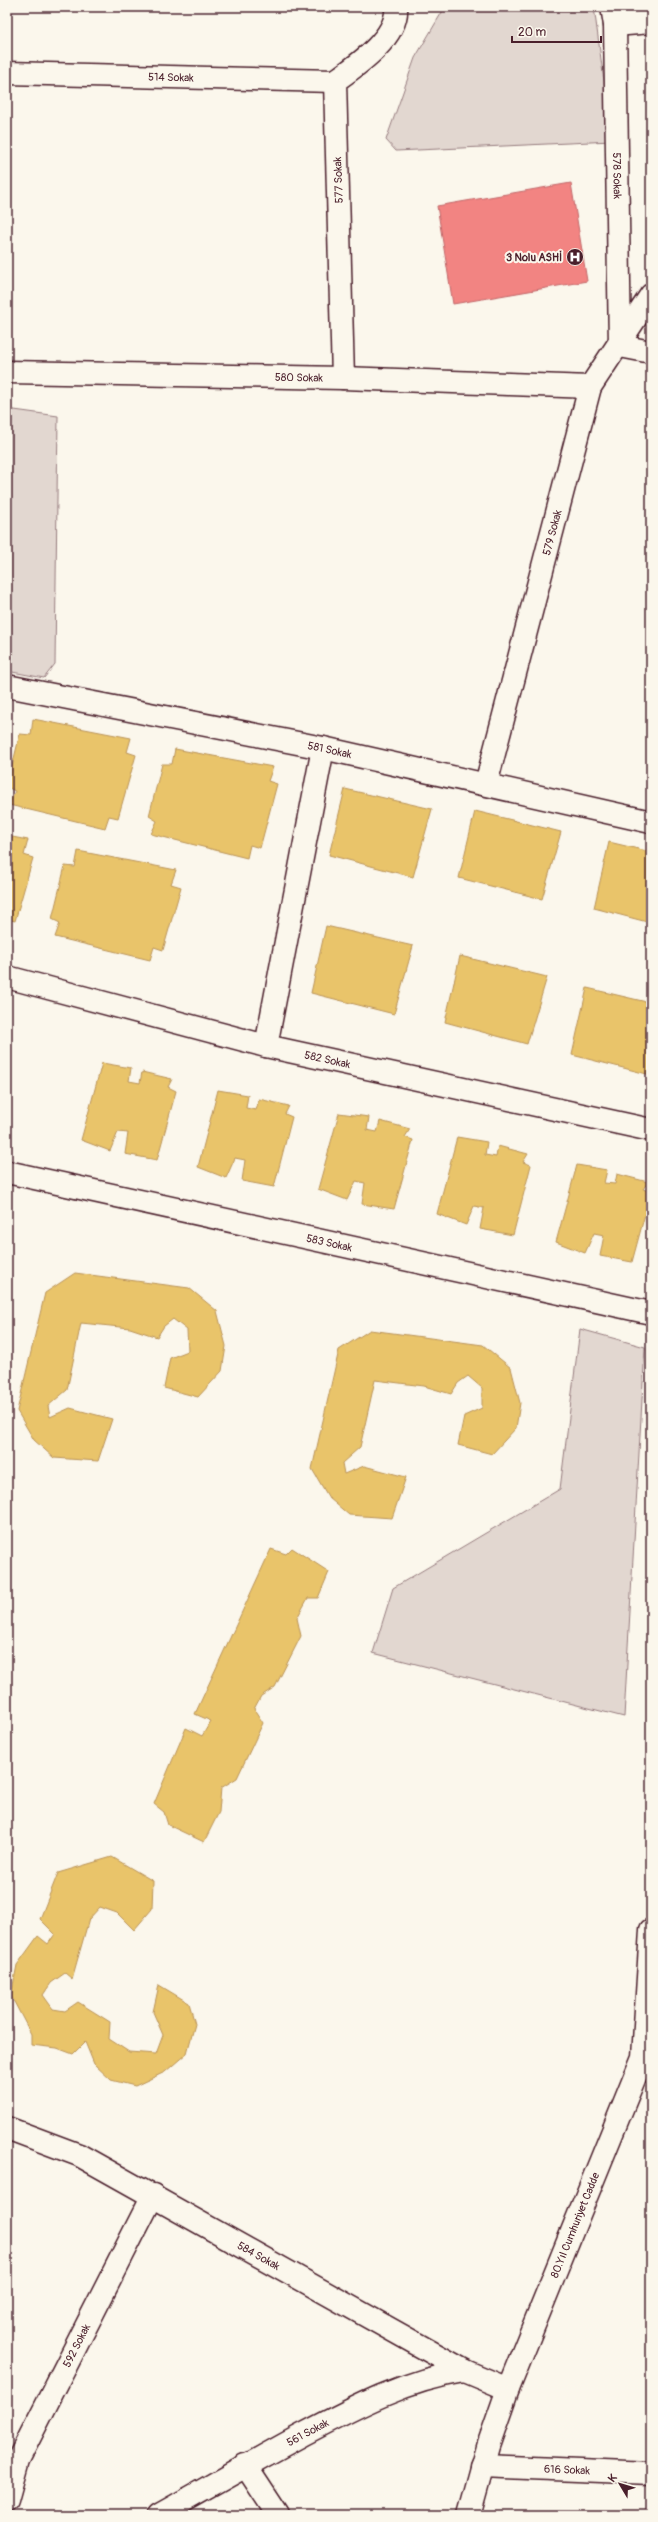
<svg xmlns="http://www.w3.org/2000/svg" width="658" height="2522" viewBox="0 0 658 2522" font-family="Pangolin,sans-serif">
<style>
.green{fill:#e2d7d0;stroke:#967b7e}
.homes{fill:#e9c46a;stroke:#b99257}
.health{fill:#f28482;stroke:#c06668}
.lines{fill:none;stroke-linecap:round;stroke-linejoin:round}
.minor-casing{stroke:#4a1f2b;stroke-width:25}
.minor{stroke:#fbf7ec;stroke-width:22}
.labels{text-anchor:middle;stroke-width:4;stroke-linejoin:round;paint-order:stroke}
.street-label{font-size:11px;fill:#4a1f2b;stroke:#fbf7ec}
.poi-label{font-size:11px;font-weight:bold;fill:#4a1f2b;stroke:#fbf7ec;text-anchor:end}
</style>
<rect width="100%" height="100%" fill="#fbf7ec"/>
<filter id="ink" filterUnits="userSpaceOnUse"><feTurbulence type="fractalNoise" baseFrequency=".025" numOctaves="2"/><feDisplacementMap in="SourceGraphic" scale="8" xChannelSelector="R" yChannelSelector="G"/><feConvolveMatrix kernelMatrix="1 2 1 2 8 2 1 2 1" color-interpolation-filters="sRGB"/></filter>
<g filter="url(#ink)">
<g class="green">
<polygon points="445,7 594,7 612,141 396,151 386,140 415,58"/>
<polygon points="7,409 58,416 55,664 44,678 7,671"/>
<polygon points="580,1329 645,1347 624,1717 373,1653 393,1588 560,1489"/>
</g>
<g class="homes">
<polygon points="33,719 131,738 127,752 136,755 118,818 109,816 105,828 9,805 15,791 7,787 20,734 31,735"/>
<polygon points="175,749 273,767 268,781 277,784 260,848 250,845 247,858 151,834 157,821 149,816 162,764 172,764"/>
<polygon points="345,789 432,809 413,877 329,855"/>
<polygon points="475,811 561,832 542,899 459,878"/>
<polygon points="7,836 28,840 24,855 33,858 15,921 7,919"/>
<polygon points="609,842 651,852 651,923 594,908"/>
<polygon points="78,851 176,870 171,884 181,887 163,950 154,947 150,960 55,937 60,923 52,919 65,866 75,867"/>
<polygon points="326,926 413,946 394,1014 311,993"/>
<polygon points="460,956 547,977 527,1044 445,1022"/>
<polygon points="587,988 651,1003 651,1075 572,1055"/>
<polygon points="102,1063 131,1068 129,1081 140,1083 142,1072 172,1079 168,1087 176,1091 157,1160 125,1154 128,1133 118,1132 110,1151 81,1140"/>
<polygon points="218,1090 248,1095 246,1108 256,1110 259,1099 289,1106 285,1114 292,1117 274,1187 242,1181 245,1160 235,1158 226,1178 198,1167"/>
<polygon points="339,1113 369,1117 367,1130 377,1132 380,1121 410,1129 405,1137 413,1140 394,1209 362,1204 365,1183 356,1181 347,1200 318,1189"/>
<polygon points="457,1137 487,1142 485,1155 496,1157 498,1146 528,1154 523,1162 531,1165 513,1235 480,1229 484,1208 474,1206 466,1225 437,1214"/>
<polygon points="577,1165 607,1170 604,1183 615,1184 617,1174 648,1182 643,1189 651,1192 632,1262 600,1256 604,1235 594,1233 585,1253 556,1242"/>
<polygon points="75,1273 189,1288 217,1311 226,1346 222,1371 198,1397 164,1388 170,1358 188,1351 187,1330 173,1319 164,1326 157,1337 130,1328 81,1323 67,1390 48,1406 50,1417 70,1408 112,1419 98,1461 54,1458 34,1440 17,1411 45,1293"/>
<polygon points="370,1330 483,1345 511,1368 520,1403 516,1428 492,1454 458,1445 464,1416 482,1408 482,1388 468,1376 458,1383 451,1394 424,1386 375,1380 360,1447 342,1463 344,1474 364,1466 406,1477 392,1518 349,1515 329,1498 312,1469 339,1350"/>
<polygon points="292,1548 329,1572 318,1598 308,1598 297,1618 301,1636 275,1687 261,1696 254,1709 263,1723 237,1778 221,1788 219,1812 204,1842 168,1825 164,1812 154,1804 186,1728 202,1736 211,1721 195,1714 271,1549 286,1554"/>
<polygon points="112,1857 153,1881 152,1909 134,1930 117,1913 100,1907 89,1919 72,1979 65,1973 51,1983 43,1995 53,2009 65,2011 78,2002 110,2022 109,2039 129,2052 156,2054 163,2035 153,2012 159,1985 189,2003 195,2024 187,2053 165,2072 135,2086 111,2080 94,2064 85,2042 73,2054 57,2048 31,2045 31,2034 11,1996 17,1965 38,1936 48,1944 55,1934 40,1919 58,1873"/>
</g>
<polygon class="health" points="571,183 587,281 453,304 437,206"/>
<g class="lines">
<g class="minor-casing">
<g id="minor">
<path id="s1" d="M612 7 615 25 620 346 651 352"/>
<polyline points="615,25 651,22"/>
<path id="s2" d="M7 73 335 81"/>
<path id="s3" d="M7 372 343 378 590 387"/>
<path d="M343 378 335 81C356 66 399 37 396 7"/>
<path id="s4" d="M7 686 323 748 651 822"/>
<path id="s5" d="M486 784 590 387 651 295"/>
<path id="s6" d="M7 977 266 1046 651 1130"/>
<polyline points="266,1046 323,748"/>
<path id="s7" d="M7 1172 651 1313"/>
<path id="s8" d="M7 2128 79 2155 465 2371 508 2389"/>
<polyline points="245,2465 278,2515"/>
<path id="s9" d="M482 2466 651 2473"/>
<path id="s10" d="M7 2500 18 2460 153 2195"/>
<path id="s11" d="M159 2515C207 2488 254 2461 302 2435 355 2407 406 2380 465 2371"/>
<path id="s12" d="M469 2515 488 2446 508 2389 643 2057 651 1930"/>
</g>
</g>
<use href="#minor" class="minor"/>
</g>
</g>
<defs>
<g id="hospital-disc" transform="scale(0.9)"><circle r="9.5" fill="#4a1f2b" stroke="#fbf7ec"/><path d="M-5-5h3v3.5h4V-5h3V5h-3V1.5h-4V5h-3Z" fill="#fff"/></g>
</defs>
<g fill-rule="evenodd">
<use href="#hospital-disc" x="575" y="257"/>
</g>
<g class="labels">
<g class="street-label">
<text dy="4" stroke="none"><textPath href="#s2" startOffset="164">514 Sokak</textPath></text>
<text dy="4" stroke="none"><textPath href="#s1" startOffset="169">578 Sokak</textPath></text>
<text transform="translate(338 180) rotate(-92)" y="4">577 Sokak</text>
<text dy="4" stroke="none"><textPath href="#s3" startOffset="292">580 Sokak</textPath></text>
<text dy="4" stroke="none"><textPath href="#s5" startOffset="260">579 Sokak</textPath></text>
<text dy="4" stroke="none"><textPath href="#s4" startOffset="329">581 Sokak</textPath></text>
<text dy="4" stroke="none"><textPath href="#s6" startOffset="331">582 Sokak</textPath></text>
<text dy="4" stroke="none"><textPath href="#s7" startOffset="330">583 Sokak</textPath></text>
<text dy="4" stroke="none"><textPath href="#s12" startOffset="309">80.Yıl Cumhuriyet Cadde</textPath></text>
<text dy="4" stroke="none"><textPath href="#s8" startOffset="283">584 Sokak</textPath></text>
<text dy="4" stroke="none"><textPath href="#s10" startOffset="170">592 Sokak</textPath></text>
<text dy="4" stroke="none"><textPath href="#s11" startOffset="170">561 Sokak</textPath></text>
<text dy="4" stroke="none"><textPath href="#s9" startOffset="85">616 Sokak</textPath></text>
</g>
<g class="poi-label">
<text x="562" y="261">3 Nolu ASHİ</text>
</g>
</g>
<rect width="658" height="2522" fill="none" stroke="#fbf7ec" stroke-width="24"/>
<rect x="12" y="12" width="634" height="2498" fill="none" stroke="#4a1f2b" stroke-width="1.5" filter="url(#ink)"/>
<g transform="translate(620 2484) rotate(308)" stroke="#fbf7ec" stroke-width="3" paint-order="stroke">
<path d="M0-3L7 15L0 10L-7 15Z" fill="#4a1f2b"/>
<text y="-6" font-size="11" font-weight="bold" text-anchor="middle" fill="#4a1f2b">K</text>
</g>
<path d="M512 36v6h89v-6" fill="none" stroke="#4a1f2b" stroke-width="2"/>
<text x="518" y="36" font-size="12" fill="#4a1f2b" stroke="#fbf7ec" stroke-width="3" paint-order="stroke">20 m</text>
</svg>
